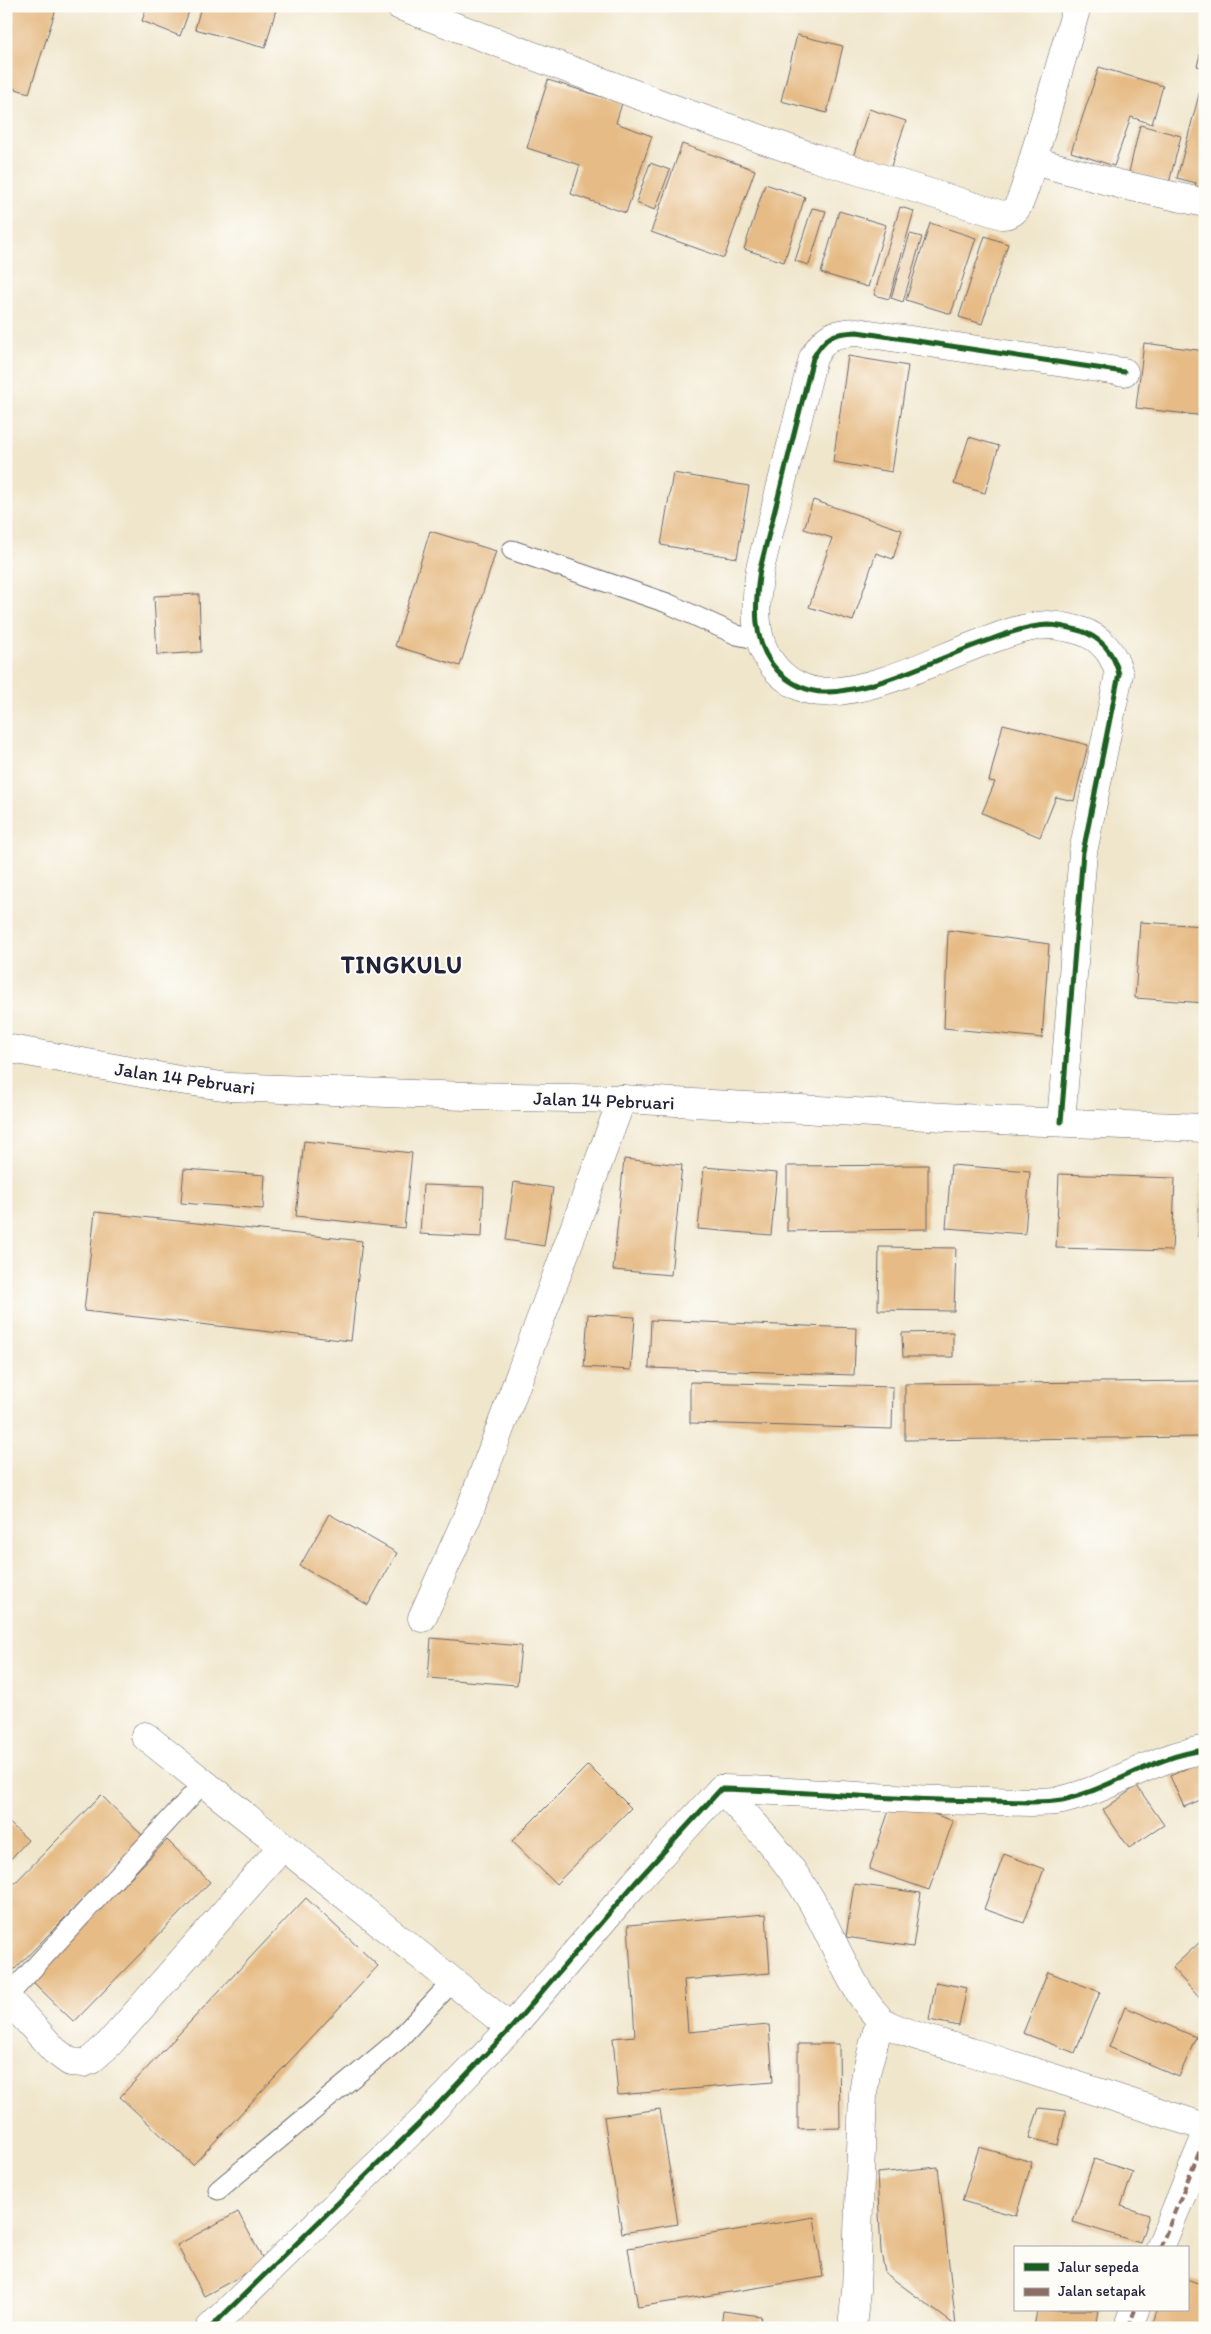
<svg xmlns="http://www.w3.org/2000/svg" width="1211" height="2334" viewBox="0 0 1211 2334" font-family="Itim,sans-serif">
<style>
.building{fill:#e6bb85}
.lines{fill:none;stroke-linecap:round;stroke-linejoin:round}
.service-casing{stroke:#6a676e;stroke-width:21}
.minor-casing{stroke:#6a676e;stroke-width:29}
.secondary-casing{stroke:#6a676e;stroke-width:29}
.service{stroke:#fff;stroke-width:19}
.minor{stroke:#fff;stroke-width:28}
.secondary{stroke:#fff;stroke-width:28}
.quiet{stroke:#8d6e63;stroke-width:4;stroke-dasharray:8 4;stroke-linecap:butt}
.cycleway-casing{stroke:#fdfcf7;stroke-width:8}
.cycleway{stroke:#1b5e20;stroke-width:5}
.labels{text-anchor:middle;stroke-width:4;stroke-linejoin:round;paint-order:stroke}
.street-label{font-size:19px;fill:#22223b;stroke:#fdfcf7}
.district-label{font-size:24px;font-weight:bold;letter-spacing:1px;fill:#22223b;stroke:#fdfcf7}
</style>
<rect width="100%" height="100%" fill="#fdfcf7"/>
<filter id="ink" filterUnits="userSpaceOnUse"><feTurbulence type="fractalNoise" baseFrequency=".02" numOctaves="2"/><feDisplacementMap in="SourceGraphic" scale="10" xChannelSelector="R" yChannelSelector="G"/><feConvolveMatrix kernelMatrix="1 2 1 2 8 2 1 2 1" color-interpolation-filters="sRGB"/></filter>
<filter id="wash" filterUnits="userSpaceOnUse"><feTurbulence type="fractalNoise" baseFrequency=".0096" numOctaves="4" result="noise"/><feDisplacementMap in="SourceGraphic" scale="20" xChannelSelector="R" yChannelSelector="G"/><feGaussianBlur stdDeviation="1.12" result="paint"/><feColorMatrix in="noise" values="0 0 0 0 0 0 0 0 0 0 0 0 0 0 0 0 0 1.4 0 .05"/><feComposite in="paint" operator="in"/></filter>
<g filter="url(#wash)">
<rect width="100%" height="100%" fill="#f0e6cc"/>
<g id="blocks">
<g class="building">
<polygon points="6,6 57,6 29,93 6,86"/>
<polygon points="147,6 191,6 180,36 142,21"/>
<polygon points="201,6 277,6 265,48 195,29"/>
<polygon points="797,35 843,46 827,113 781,101"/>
<polygon points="1204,41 1205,41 1205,68 1197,66"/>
<polygon points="1099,67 1163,86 1152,124 1131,117 1114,166 1071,152"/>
<polygon points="548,80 622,103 616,123 652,136 626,213 571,194 580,165 527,148"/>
<polygon points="1201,87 1205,88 1205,189 1195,186 1196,183 1177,178"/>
<polygon points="869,109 906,121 888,175 851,163"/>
<polygon points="1140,125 1181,136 1169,183 1129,172"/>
<polygon points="682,144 755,170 724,258 651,232"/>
<polygon points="650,163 670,170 655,210 636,203"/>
<polygon points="765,184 805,197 784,262 744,249"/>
<polygon points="900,207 914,211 889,299 874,295"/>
<polygon points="812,208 826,211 809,265 795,261"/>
<polygon points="839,211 886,225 868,287 821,273"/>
<polygon points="930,223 976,238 951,314 906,300"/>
<polygon points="910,234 922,237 903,302 891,298"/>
<polygon points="985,236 1008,244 982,324 959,317"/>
<polygon points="1144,343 1205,351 1205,416 1136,408"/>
<polygon points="848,356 908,366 892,472 833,462"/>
<polygon points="969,437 999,446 985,493 954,484"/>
<polygon points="673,473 749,486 737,558 661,545"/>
<polygon points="813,500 902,530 893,559 876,553 853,621 809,607 832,538 804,529"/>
<polygon points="430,531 496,551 460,666 395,646"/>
<polygon points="199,594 201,652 157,655 154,596"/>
<polygon points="1003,724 1088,745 1074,801 1056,797 1040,837 982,813 995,782 989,781"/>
<polygon points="1140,922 1205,926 1205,1003 1135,998"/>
<polygon points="948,930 1049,944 1042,1038 944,1028"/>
<polygon points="304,1141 412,1153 404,1228 296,1216"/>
<polygon points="624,1159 682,1165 671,1275 613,1270"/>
<polygon points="928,1165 928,1229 787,1231 787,1166"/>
<polygon points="951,1165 1030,1171 1025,1234 946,1228"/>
<polygon points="704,1167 777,1173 771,1235 698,1229"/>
<polygon points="184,1169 265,1175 263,1209 181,1203"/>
<polygon points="1059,1174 1175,1178 1172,1251 1056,1248"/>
<polygon points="1201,1175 1205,1175 1205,1236 1198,1236"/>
<polygon points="514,1182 553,1188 544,1246 506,1240"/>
<polygon points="423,1185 484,1187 482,1237 420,1234"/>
<polygon points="95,1212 362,1241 351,1341 84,1311"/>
<polygon points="879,1247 956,1248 954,1311 878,1310"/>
<polygon points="588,1314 635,1317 631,1370 584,1367"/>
<polygon points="651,1320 856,1328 854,1375 649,1368"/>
<polygon points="953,1332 953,1357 903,1357 902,1333"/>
<polygon points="1205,1381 1205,1437 905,1440 905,1384"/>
<polygon points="690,1382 893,1387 892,1429 690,1423"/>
<polygon points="329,1514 397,1553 368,1605 300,1566"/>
<polygon points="431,1638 521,1646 517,1685 428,1678"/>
<polygon points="1205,1760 1205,1798 1184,1807 1170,1776"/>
<polygon points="588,1765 631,1808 556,1884 512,1841"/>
<polygon points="1137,1786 1164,1825 1129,1848 1103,1810"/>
<polygon points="101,1795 144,1837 11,1973 6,1968 6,1892"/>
<polygon points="893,1799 953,1821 929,1890 869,1869"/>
<polygon points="6,1820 28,1840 6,1864"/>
<polygon points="167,1840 210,1882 74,2022 31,1980"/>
<polygon points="1004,1854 1044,1869 1024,1923 984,1909"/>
<polygon points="854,1884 921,1893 913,1947 846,1937"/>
<polygon points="306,1898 378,1966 193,2165 120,2097"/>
<polygon points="766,1914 770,1973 684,1980 688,2032 769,2025 773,2082 618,2095 613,2038 635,2036 628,1925"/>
<polygon points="1201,1941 1205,1945 1205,2004 1172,1968"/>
<polygon points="1048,1972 1100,1992 1075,2053 1023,2033"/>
<polygon points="936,1982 967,1988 959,2026 929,2020"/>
<polygon points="1125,2007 1196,2037 1179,2077 1109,2047"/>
<polygon points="798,2044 839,2044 840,2128 798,2129"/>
<polygon points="1039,2108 1066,2111 1058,2145 1029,2138"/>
<polygon points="660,2109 678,2224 622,2233 604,2117"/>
<polygon points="979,2147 1032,2162 1016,2216 962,2201"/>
<polygon points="1094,2159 1133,2172 1121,2206 1149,2215 1140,2243 1073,2222"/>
<polygon points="938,2167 956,2326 885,2273 881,2252 877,2173"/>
<polygon points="238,2212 265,2263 204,2296 177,2245"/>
<polygon points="814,2217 823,2277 638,2307 628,2248"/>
<polygon points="1187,2279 1205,2286 1205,2328 1158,2328 1152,2326 1157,2310 1187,2310"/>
<polygon points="1037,2310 1099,2310 1096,2328 1034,2328"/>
<polygon points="723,2311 761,2316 759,2328 721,2328"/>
</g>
</g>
</g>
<g filter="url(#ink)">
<use href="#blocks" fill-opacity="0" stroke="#6a676e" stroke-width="1"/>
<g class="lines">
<g class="service-casing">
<g id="service">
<polyline points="512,550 667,603 737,635 760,640"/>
<polyline points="7,1997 203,1783"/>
<polyline points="218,2190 397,2041 452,1982"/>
</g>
</g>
<g class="minor-casing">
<g id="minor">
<path d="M400 6 683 112 816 158 1002 215C1018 215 1020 201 1025 188L1077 6"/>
<polyline points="1034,161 1119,184 1205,203"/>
<path d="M1061 1122 1083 852 1119 674C1114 654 1102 638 1081 631 1070 628 1059 625 1048 625 1029 626 1010 632 992 639 941 656 882 690 827 692 808 693 789 683 777 670 751 642 755 604 760 569L813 358C825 336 833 333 857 332L1124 372"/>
<polyline points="422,1618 468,1515 622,1099"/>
<polyline points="145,1736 511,2028"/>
<path d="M721 1789C754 1823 787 1858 811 1900 831 1934 852 1991 879 2018 892 2032 950 2045 971 2052 1049 2076 1127 2101 1205 2127"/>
<polyline points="6,1997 55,2051 70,2062 84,2063 91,2060 109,2044 282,1847"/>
<polyline points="1160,2248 1205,2138"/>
<path d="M210 2328 427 2116 511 2028 635 1883 721 1789C809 1791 897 1801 986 1801 1008 1801 1042 1804 1062 1800 1112 1789 1153 1756 1205 1750"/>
<polyline points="852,2328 856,2290 863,2094 866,2073 880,2020"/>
<polyline points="1128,2328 1135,2310"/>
</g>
</g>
<g class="secondary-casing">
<polyline id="secondary" points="6,1048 179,1080 230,1087 466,1096 622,1099 1017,1121 1205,1128"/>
</g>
<use href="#service" class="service"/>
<use href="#minor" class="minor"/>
<use href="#secondary" class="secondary"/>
<g class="quiet">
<polyline points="1160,2248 1205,2138"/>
<polyline points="1128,2328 1135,2310"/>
</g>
<g class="cycleway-casing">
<g id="cycleway">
<path d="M1061 1122 1083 852 1119 674C1114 654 1102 638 1081 631 1070 628 1059 625 1048 625 1029 626 1010 632 992 639 941 656 882 690 827 692 808 693 789 683 777 670 751 642 755 604 760 569L813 358C825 336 833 333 857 332L1124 372"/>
<path d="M210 2328 427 2116 511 2028 635 1883 721 1789C809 1791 897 1801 986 1801 1008 1801 1042 1804 1062 1800 1112 1789 1153 1756 1205 1750"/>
</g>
</g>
<use href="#cycleway" class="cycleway"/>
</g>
</g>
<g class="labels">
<g class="street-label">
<text transform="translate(185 1078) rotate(8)" y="7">Jalan 14 Pebruari</text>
<text transform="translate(604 1100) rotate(2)" y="7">Jalan 14 Pebruari</text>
</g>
<g class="district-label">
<text x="402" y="973">TINGKULU</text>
</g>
</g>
<rect width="1211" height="2334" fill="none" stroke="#fdfcf7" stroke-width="25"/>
<rect x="1014" y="2246" width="175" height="65" fill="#fdfcf7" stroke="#a5a5ac"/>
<rect x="1024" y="2263" width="25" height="8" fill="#1b5e20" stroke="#a5a5ac"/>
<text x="1058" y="2272" font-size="15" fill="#22223b">Jalur sepeda</text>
<rect x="1024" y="2288" width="25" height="8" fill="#8d6e63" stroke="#a5a5ac"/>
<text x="1058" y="2296" font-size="15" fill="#22223b">Jalan setapak</text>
</svg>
